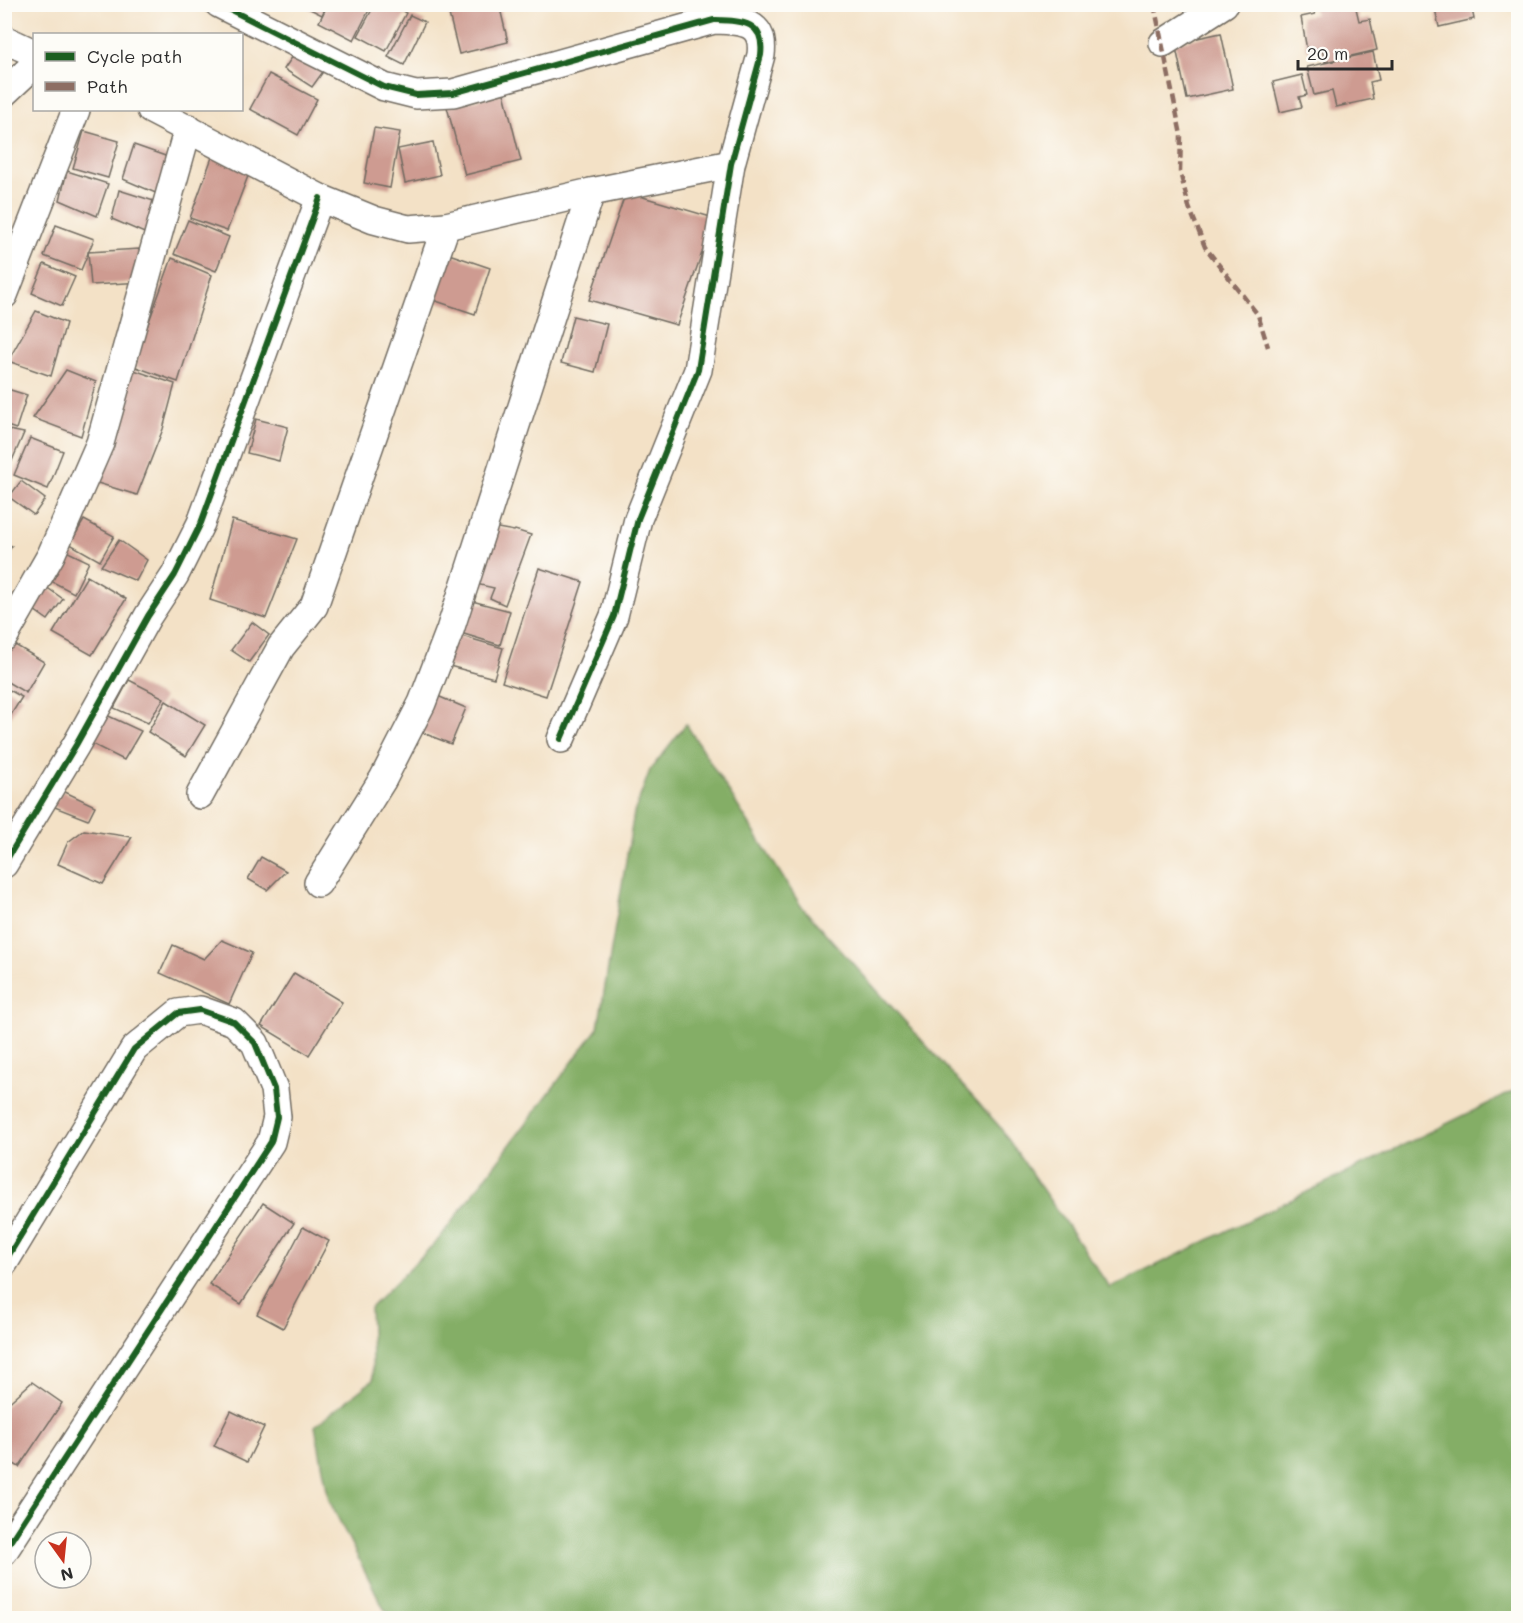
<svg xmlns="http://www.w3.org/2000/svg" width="1523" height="1623" viewBox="0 0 1523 1623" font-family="Mali,sans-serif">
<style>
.forest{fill:#84ae66;stroke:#586c48;stroke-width:1.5}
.building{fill:#ce9b91}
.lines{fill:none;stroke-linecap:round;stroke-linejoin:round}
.street-casing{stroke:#716b61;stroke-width:30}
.street{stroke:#fff;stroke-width:27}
.quiet{stroke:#8d6e63;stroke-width:4.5;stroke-dasharray:9 4.5;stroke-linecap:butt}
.cycleway-casing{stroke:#fdfcf7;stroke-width:10}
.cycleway{stroke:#1b5e20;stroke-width:6}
</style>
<rect width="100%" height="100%" fill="#fdfcf7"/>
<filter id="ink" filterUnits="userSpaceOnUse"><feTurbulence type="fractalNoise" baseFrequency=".0167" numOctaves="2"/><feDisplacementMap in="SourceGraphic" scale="12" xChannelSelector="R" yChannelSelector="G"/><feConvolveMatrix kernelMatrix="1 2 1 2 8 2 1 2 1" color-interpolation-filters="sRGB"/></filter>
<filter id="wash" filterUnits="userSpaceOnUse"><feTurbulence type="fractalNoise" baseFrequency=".008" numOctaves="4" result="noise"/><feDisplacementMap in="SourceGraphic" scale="24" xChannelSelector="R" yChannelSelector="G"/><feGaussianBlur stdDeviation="1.35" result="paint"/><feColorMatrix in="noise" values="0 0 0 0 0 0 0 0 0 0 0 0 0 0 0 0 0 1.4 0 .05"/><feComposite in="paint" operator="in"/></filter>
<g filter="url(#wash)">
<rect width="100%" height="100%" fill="#f3e1c6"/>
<polygon class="forest" points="686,724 801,906 999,1126 1110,1288 1518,1089 1518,1618 395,1618 384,1609 329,1500 315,1426 373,1380 370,1308 439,1239 598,1028 634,813 650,770"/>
<g id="blocks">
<g class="building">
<polygon points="300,4 327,4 322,15"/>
<polygon points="328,4 372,4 354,40 319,22"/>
<polygon points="375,4 390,4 406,13 386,51 358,36"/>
<polygon points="489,4 499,4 508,42 459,54 449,14"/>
<polygon points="1313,4 1355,4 1359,21 1370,19 1377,50 1325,62 1322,48 1307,50 1301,17 1315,14"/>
<polygon points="1434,4 1471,4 1474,19 1439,27"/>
<polygon points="410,15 425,22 404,65 388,57"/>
<polygon points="1221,33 1233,89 1187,99 1175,43"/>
<polygon points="297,50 325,69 312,87 284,69"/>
<polygon points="1373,52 1379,80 1370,82 1373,99 1336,107 1332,91 1314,95 1307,67"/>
<polygon points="269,74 317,99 298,135 250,109"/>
<polygon points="1302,75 1307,95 1299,97 1302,107 1280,112 1273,82"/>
<polygon points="504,93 521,161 465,175 447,107"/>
<polygon points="374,128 400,132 390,188 364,183"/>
<polygon points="84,131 119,141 108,178 73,168"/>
<polygon points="433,142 440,175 405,183 398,149"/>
<polygon points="134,145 174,159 158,194 123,179"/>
<polygon points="215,149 253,163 227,231 190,218"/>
<polygon points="67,171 108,184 97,216 60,200"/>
<polygon points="119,190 160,203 149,235 112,219"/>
<polygon points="626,192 714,218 677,325 589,300"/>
<polygon points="188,220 229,237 216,271 174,254"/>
<polygon points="56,225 94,239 81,270 44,256"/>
<polygon points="140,249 143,282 91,285 88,252"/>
<polygon points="446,253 490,268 475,314 430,299"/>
<polygon points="172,258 212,275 178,382 136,367 139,349"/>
<polygon points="44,264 75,277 62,306 32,293"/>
<polygon points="36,311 66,323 51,376 8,361"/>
<polygon points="573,316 607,324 595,372 561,363"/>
<polygon points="131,369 175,384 163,429 137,495 91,481"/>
<polygon points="66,370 96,382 81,436 33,418"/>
<polygon points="4,388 27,395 16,429 4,425"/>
<polygon points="256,419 288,427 279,461 247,453"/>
<polygon points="4,429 24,433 4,479"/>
<polygon points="30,438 63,451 48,489 14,475"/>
<polygon points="21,481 45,499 34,515 9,497"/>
<polygon points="84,520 114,536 100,561 70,544"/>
<polygon points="232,520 297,539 266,618 210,600"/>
<polygon points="487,526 514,531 515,530 531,535 505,605 490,598 494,588 467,582"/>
<polygon points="119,540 147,560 136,581 101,566"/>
<polygon points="4,542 12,546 4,558"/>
<polygon points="62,549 89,562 74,593 47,579"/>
<polygon points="539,568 583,582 546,696 502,682"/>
<polygon points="87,576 126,599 92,655 53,633"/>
<polygon points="42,584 63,599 48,620 27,605"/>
<polygon points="472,601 510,611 500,645 451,630"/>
<polygon points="252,622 269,635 249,662 231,650"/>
<polygon points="451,633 503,648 494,678 442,664"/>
<polygon points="10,642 44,662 26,693 4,680 4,651"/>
<polygon points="129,680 164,698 148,723 114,708"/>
<polygon points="4,687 22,697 4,726"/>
<polygon points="428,692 466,708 451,744 413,729"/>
<polygon points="166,701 205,725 186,756 148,732"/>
<polygon points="100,712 141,731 124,760 84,740"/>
<polygon points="63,791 95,806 88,820 52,806"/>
<polygon points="84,830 132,837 103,884 58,864 68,842"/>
<polygon points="261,857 286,871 267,890 248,879"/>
<polygon points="222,940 252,953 229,1004 160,973 173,945 204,959"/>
<polygon points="294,973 342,1002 309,1055 261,1026"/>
<polygon points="263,1203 294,1223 241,1304 209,1284"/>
<polygon points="303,1227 329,1241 283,1328 257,1314"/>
<polygon points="32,1382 62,1403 19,1467 4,1458 4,1407"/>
<polygon points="231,1411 264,1427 247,1462 214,1446"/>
</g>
</g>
</g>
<g filter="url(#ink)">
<use href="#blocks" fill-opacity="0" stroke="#716b61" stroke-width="1.5"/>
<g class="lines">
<g class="street-casing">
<g id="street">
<path d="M219 4 384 87 416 95 453 93 714 20C742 21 765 21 761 55L731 164 698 370 638 519 614 616 561 739"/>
<polyline points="4,39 34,53"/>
<polyline points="1163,43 1224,4"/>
<polyline points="4,93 34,65"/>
<polyline points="151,110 320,198 374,220 408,229 446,226 591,192 731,164"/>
<polyline points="4,295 76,110"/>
<polyline points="4,637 51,555 100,443 188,128"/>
<polyline points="200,795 281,647 314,606 446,226"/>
<polyline points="4,864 76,745 148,616 175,575 201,523 320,198"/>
<polyline points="318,883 383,779 422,703 450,630 591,192"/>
<polyline points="4,1263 134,1049 178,1013 200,1010 234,1022 255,1043 274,1089 277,1117 271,1142 4,1551"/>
</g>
</g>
<use href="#street" class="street"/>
<polyline class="quiet" points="1154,4 1181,135 1180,172 1189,207 1205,247 1258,315 1268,347"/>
<g class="cycleway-casing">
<g id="cycleway">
<path d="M219 4 384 87 416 95 453 93 714 20C742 21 765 21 761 55L731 164 698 370 638 519 614 616 561 739"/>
<polyline points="4,864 76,745 148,616 175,575 201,523 320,198"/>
<polyline points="4,1263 134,1049 178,1013 200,1010 234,1022 255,1043 274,1089 277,1117 271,1142 4,1551"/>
</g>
</g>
<use href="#cycleway" class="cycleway"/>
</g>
</g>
<rect width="1523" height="1623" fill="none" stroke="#fdfcf7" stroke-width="24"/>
<rect x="33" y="33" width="210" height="78" fill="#fdfcf7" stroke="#a9a8a5" stroke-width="1.5"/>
<rect x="45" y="52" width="30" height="9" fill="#1b5e20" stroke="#a9a8a5" stroke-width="1.5"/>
<text x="87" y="63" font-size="18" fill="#2b2b2b">Cycle path</text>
<rect x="45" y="82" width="30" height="9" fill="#8d6e63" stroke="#a9a8a5" stroke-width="1.5"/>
<text x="87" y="93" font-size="18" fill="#2b2b2b">Path</text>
<g transform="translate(63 1560) rotate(165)"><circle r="28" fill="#fdfcf7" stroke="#a9a8a5" stroke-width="1.5"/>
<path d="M0-4.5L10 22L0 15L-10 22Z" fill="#c8321e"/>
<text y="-9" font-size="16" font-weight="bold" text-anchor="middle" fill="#2b2b2b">N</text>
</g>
<path d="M1298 60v9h94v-9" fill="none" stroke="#2b2b2b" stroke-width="3"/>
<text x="1307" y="60" font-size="18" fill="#2b2b2b" stroke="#fdfcf7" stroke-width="4.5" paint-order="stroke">20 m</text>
</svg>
